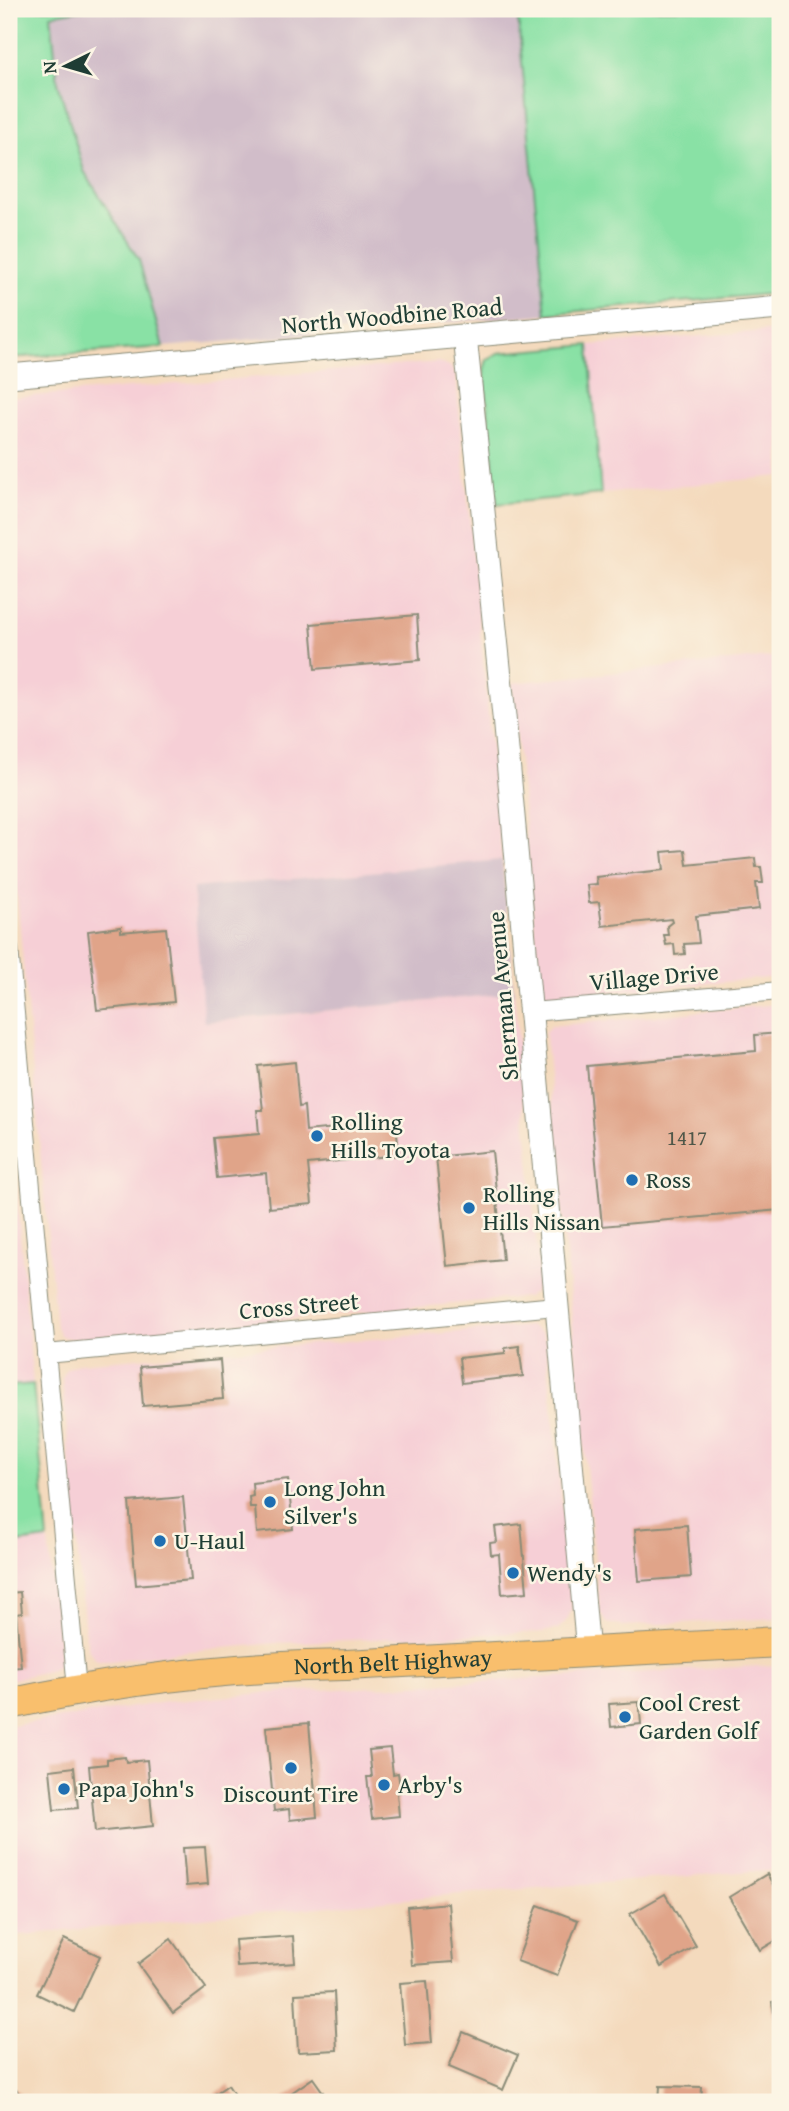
<svg xmlns="http://www.w3.org/2000/svg" width="789" height="2111" viewBox="0 0 789 2111" font-family="'Gentium Book Plus',serif">
<style>
.built{fill:#f6cfd6}
.industrial{fill:#d1bdc9}
.green{fill:#89e1a5;stroke:#548f6c;stroke-width:2}
.building{fill:#e0a489}
.lines{fill:none;stroke-linecap:round;stroke-linejoin:round}
.minor-casing{stroke:#8a8c78;stroke-width:20}
.tertiary-casing{stroke:#8a8c78;stroke-width:25}
.primary-casing{stroke:#8a8c78;stroke-width:32}
.minor{stroke:#fff;stroke-width:18}
.tertiary{stroke:#fff;stroke-width:23}
.primary{stroke:#f9bf6d;stroke-width:30}
.poi-dot{fill:#1f6fb2;stroke:#fcf5e5;stroke-width:2.5}
.labels{text-anchor:middle;stroke-width:5;stroke-linejoin:round;paint-order:stroke}
.number-label{font-size:21px;fill:#4f5749}
.street-label{font-size:24px;fill:#1f3d34;stroke:#fcf5e5}
.poi-label{font-size:24px;fill:#1f3d34;stroke:#fcf5e5;text-anchor:start}
</style>
<rect width="100%" height="100%" fill="#fcf5e5"/>
<filter id="ink" filterUnits="userSpaceOnUse"><feTurbulence type="fractalNoise" baseFrequency=".0143" numOctaves="2"/><feDisplacementMap in="SourceGraphic" scale="14" xChannelSelector="R" yChannelSelector="G"/><feConvolveMatrix kernelMatrix="1 2 1 2 8 2 1 2 1" color-interpolation-filters="sRGB"/></filter>
<filter id="wash" filterUnits="userSpaceOnUse"><feTurbulence type="fractalNoise" baseFrequency=".00686" numOctaves="4" result="noise"/><feDisplacementMap in="SourceGraphic" scale="28" xChannelSelector="R" yChannelSelector="G"/><feGaussianBlur stdDeviation="1.57" result="paint"/><feColorMatrix in="noise" values="0 0 0 0 0 0 0 0 0 0 0 0 0 0 0 0 0 1.4 0 .05"/><feComposite in="paint" operator="in"/></filter>
<g filter="url(#wash)">
<rect width="100%" height="100%" fill="#f4dabd"/>
<g class="built">
<polygon points="780,330 780,476 601,494 589,345"/>
<polygon points="439,362 450,366 456,377 502,860 193,888 205,1022 514,993 540,1280 535,1291 527,1297 71,1339 61,1336 56,1327 9,806 9,398"/>
<polygon points="780,656 780,977 552,997 543,993 539,979 512,683"/>
<polygon points="780,1004 780,1618 621,1626 607,1623 600,1613 545,1032 551,1026"/>
<polygon points="9,1107 33,1384 9,1386"/>
<polygon points="531,1326 542,1333 546,1343 572,1609 567,1620 558,1629 543,1632 277,1643 179,1652 110,1661 97,1660 89,1651 85,1633 62,1379 66,1369 80,1363"/>
<polygon points="48,1539 60,1652 59,1664 52,1670 9,1680 9,1544"/>
<polygon points="780,1665 780,1869 459,1894 9,1936 9,1726 166,1702 265,1693"/>
</g>
<g class="industrial">
<polygon points="84,9 517,9 546,314 163,347 139,260 84,171 58,83 51,15"/>
<polygon points="502,860 514,993 204,1022 193,888"/>
</g>
<g class="green">
<polygon points="9,9 84,9 51,15 58,83 84,171 139,260 163,347 9,358"/>
<polygon points="517,9 780,9 780,293 546,314"/>
<polygon points="589,345 601,494 497,504 484,369 487,360 498,353"/>
<polygon points="33,1384 48,1539 9,1544 9,1386"/>
</g>
<g id="blocks">
<g class="building">
<polygon points="417,615 420,660 315,669 311,624"/>
<polygon points="685,850 687,865 755,858 756,867 761,867 763,883 756,883 759,909 696,916 699,943 684,944 685,954 675,955 674,944 666,945 664,935 668,935 667,926 672,922 671,919 602,926 599,902 589,903 587,885 597,884 596,877 664,870 662,852"/>
<polygon points="121,927 121,932 166,928 174,1002 97,1010 88,931"/>
<polygon points="780,1033 780,1210 602,1226 587,1066 756,1051 755,1035"/>
<polygon points="295,1062 299,1107 304,1106 306,1131 396,1122 399,1155 308,1164 312,1204 269,1208 266,1173 217,1178 213,1138 259,1134 257,1110 263,1110 258,1066"/>
<polygon points="492,1151 503,1260 447,1266 436,1157"/>
<polygon points="519,1346 523,1376 462,1383 459,1358 505,1353 505,1348"/>
<polygon points="220,1360 223,1399 143,1406 140,1367"/>
<polygon points="288,1479 293,1529 257,1533 255,1507 250,1507 249,1497 253,1496 252,1483"/>
<polygon points="183,1497 191,1580 136,1585 129,1502"/>
<polygon points="521,1524 527,1592 502,1594 499,1554 491,1555 490,1543 497,1542 495,1527"/>
<polygon points="687,1525 691,1577 639,1581 635,1529"/>
<polygon points="20,1592 22,1613 16,1614 21,1667 9,1668 9,1593"/>
<polygon points="639,1702 641,1724 611,1727 609,1704"/>
<polygon points="309,1723 317,1817 290,1820 289,1809 274,1811 266,1727"/>
<polygon points="390,1748 393,1774 398,1773 401,1792 397,1793 399,1816 372,1819 367,1777 372,1777 369,1750"/>
<polygon points="125,1757 126,1762 147,1760 153,1826 95,1832 89,1766 107,1764 107,1759"/>
<polygon points="74,1767 78,1808 54,1810 50,1770"/>
<polygon points="205,1847 208,1884 186,1886 183,1848"/>
<polygon points="767,1874 780,1897 780,1938 760,1950 729,1897"/>
<polygon points="665,1894 696,1946 661,1967 630,1914"/>
<polygon points="448,1903 453,1962 412,1965 407,1907"/>
<polygon points="538,1905 578,1920 557,1976 517,1961"/>
<polygon points="293,1936 295,1963 237,1967 235,1940"/>
<polygon points="64,1939 100,1956 74,2012 37,1994"/>
<polygon points="171,1939 206,1988 173,2013 138,1964"/>
<polygon points="427,1981 432,2043 405,2045 400,1983"/>
<polygon points="334,1992 337,2050 298,2052 295,1994"/>
<polygon points="780,2000 780,2042 779,2042 772,2002"/>
<polygon points="463,2032 518,2055 503,2090 449,2067"/>
<polygon points="313,2078 330,2102 278,2102"/>
<polygon points="9,2083 28,2102 9,2102"/>
<polygon points="228,2085 239,2102 203,2102"/>
<polygon points="660,2086 702,2087 701,2102 659,2102"/>
</g>
</g>
</g>
<g filter="url(#ink)">
<use href="#blocks" fill-opacity="0" stroke="#8a8c78" stroke-width="2"/>
<g class="lines">
<g class="minor-casing">
<g id="minor">
<polyline points="9,948 77,1689"/>
<polyline points="531,1012 780,991"/>
<polyline points="46,1354 556,1306"/>
</g>
</g>
<g class="tertiary-casing">
<g id="tertiary">
<polyline points="465,336 504,716 588,1652"/>
<polyline points="9,376 780,308"/>
</g>
</g>
<g class="primary-casing">
<g id="primary">
<path id="s1" d="M9 1704C119 1680 233 1666 346 1665L780 1642"/>
</g>
</g>
<use href="#minor" class="minor"/>
<use href="#tertiary" class="tertiary"/>
<use href="#primary" class="primary"/>
</g>
</g>
<g class="poi-dot">
<circle cx="317" cy="1136" r="7"/>
<circle cx="632" cy="1180" r="7"/>
<circle cx="469" cy="1208" r="7"/>
<circle cx="270" cy="1502" r="7"/>
<circle cx="160" cy="1541" r="7"/>
<circle cx="513" cy="1573" r="7"/>
<circle cx="625" cy="1717" r="7"/>
<circle cx="291" cy="1768" r="7"/>
<circle cx="384" cy="1785" r="7"/>
<circle cx="64" cy="1789" r="7"/>
</g>
<g class="labels">
<g class="number-label">
<text x="687" y="1145">1417</text>
</g>
<g class="street-label">
<text transform="translate(392 316) rotate(-5)" y="8">North Woodbine Road</text>
<text transform="translate(654 977) rotate(-5)" y="8">Village Drive</text>
<text transform="translate(503 996) rotate(-95)" y="8">Sherman Avenue</text>
<text transform="translate(299 1306) rotate(-5)" y="8">Cross Street</text>
<text dy="8" stroke="none"><textPath href="#s1" startOffset="387">North Belt Highway</textPath></text>
</g>
<g class="poi-label">
<text x="331" y="1130">Rolling<tspan x="331" dy="28">Hills Toyota</tspan></text>
<text x="646" y="1188">Ross</text>
<text x="483" y="1202">Rolling<tspan x="483" dy="28">Hills Nissan</tspan></text>
<text x="284" y="1496">Long John<tspan x="284" dy="28">Silver's</tspan></text>
<text x="174" y="1549">U-Haul</text>
<text x="527" y="1581">Wendy's</text>
<text x="639" y="1711">Cool Crest<tspan x="639" dy="28">Garden Golf</tspan></text>
<text x="398" y="1793">Arby's</text>
<text x="78" y="1797">Papa John's</text>
<text x="291" y="1802" text-anchor="middle">Discount Tire</text>
</g>
</g>
<rect width="789" height="2111" fill="none" stroke="#fcf5e5" stroke-width="35"/>
<g transform="translate(66 66) rotate(265)" stroke="#fcf5e5" stroke-width="5" paint-order="stroke">
<path d="M0-5L12 26L0 18L-12 26Z" fill="#1f3d34"/>
<text y="-10" font-size="19" font-weight="bold" text-anchor="middle" fill="#1f3d34">N</text>
</g>
</svg>
